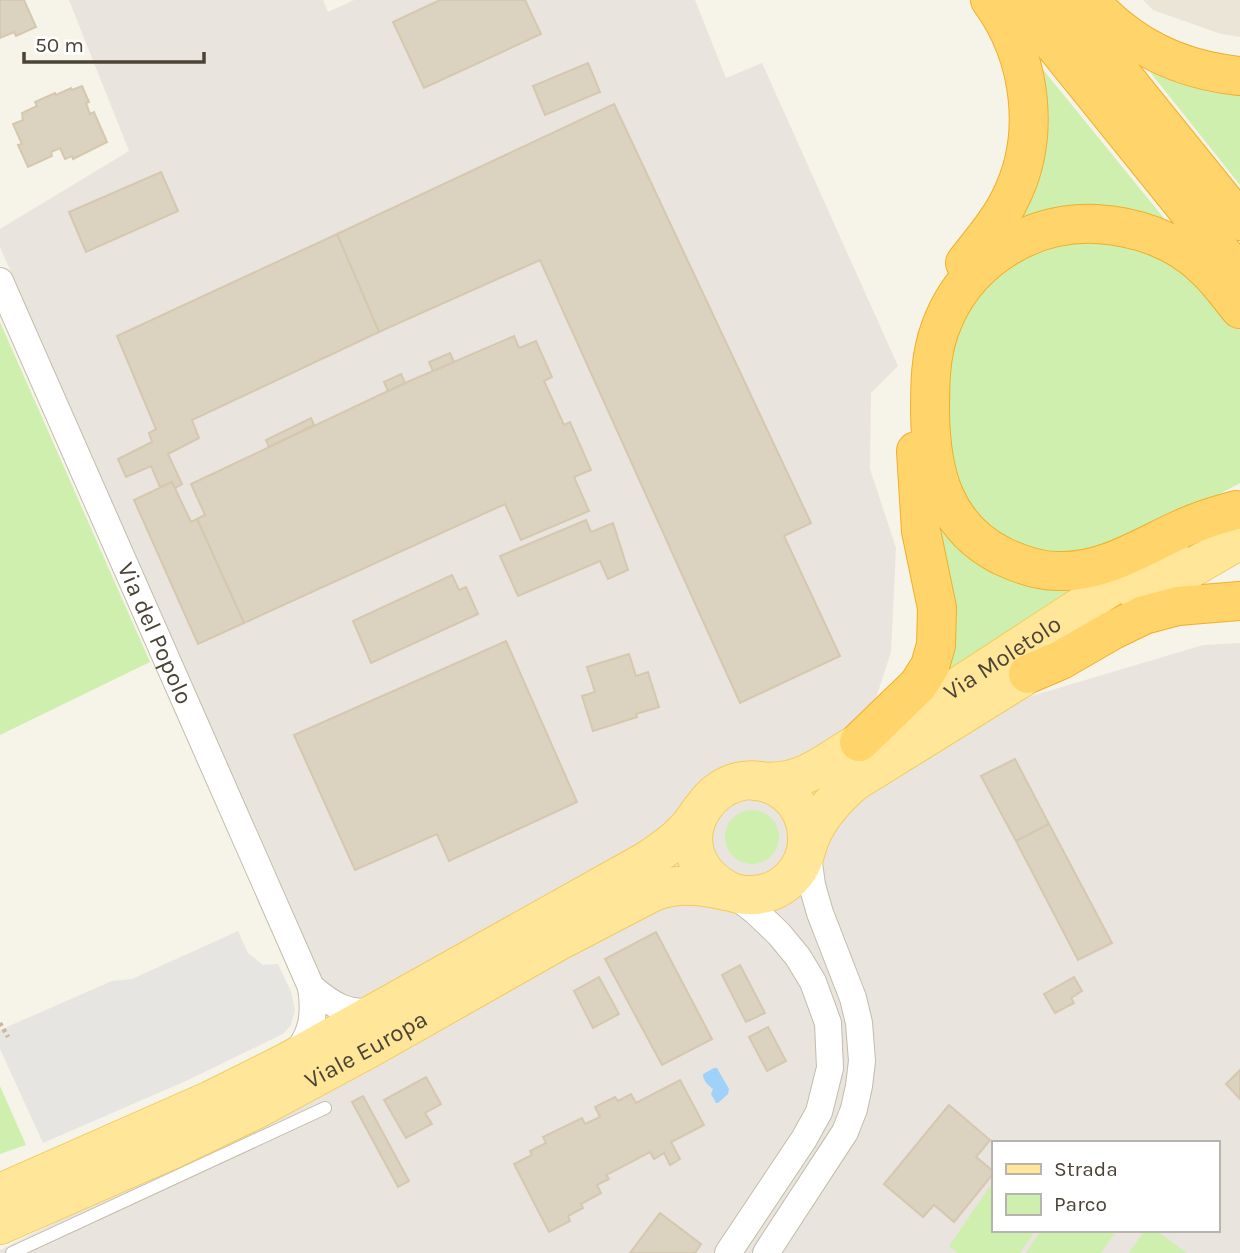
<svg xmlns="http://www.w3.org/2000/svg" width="1240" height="1253" viewBox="0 0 1240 1253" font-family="Karla,sans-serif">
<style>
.residential{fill:#ebe5d7}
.industrial{fill:#e9e4de;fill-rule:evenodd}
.green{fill:#cfefae}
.parking{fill:#e7e5e1}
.water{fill:#a0d1f9}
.building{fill:#dcd2c0;stroke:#d5c8af;stroke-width:2}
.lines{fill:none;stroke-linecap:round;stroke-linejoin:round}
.lane-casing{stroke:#c3bcaa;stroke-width:14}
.street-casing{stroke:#c3bcaa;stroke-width:28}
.primary-casing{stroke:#f2cb5c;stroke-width:40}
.highway-casing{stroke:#f0af2a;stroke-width:40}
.path{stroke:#c7b99a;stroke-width:4.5;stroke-dasharray:3.5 3.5;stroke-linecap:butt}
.lane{stroke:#fff;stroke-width:12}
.street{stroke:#fff;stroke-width:26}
.primary{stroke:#ffe699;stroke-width:38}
.highway{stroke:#ffd46b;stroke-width:38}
.labels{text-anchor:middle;stroke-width:7;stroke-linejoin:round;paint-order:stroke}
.street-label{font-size:24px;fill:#4b4436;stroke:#fff}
</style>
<rect width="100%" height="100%" fill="#f6f3e9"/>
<polygon class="residential" points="1143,0 1240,0 1240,37 1221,34 1153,10"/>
<path class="industrial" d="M69 0H323L328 12 354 0H695L726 78 762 63 898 366 871 393 870 469 896 548 891 652 870 716 1012 702 1203 645 1240 643V1253H0V1250L300 1101 362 1067 319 976 0 247V229L129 151ZM993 1143H1217V1230H993Z"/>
<g class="green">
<polygon points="1146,67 1240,89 1240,185"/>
<polygon points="1043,71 1045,72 1163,217 1164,221 1012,230 1041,72"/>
<polygon points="1053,241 1147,246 1211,294 1240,330 1240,483 1120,547 1092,558 1010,548 953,487 942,367 978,286"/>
<polygon points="0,322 150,662 0,735"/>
<polygon points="934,509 1078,587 939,684"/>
<circle cx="752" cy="837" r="27"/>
<polygon points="0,1086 26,1145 0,1154"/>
<polygon points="993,1182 993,1230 1036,1230 1020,1253 958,1253 949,1246"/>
<polygon points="1041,1230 1117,1230 1101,1253 1026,1253"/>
<polygon points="1145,1230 1155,1230 1187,1253 1129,1253"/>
</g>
<polygon class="parking" points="238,931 248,953 263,965 278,964 291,992 295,1010 291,1025 283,1034 188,1080 43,1143 0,1049 0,1030 112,981 132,979"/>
<path class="water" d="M714 1068H717L729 1089 728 1094 718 1103H716L711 1094 713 1089C708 1085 703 1081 703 1074Z"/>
<g class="building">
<polygon points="0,0 24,0 36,27 16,36 14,32 0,38"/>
<polygon points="440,0 525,0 541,34 424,88 393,22"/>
<polygon points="588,63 600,92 545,115 533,86"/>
<polygon points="82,86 89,102 86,103 90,114 94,112 107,142 73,159 72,156 65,159 60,148 51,152 52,156 28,167 18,145 22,144 13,124 23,120 22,113 37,106 35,102 55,93 56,95 71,88 72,90"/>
<polygon points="614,104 811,523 784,536 840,656 740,703 540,260 379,332 337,234"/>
<polygon points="161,172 178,211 86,252 69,212"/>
<polygon points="337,234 379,332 192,420 199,438 168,454 182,484 175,488 172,482 160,487 151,466 126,477 118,459 152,442 149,433 156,429 117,336"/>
<polygon points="514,336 519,348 536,341 552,377 544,381 564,425 570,422 591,470 574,477 589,511 521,540 505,504 244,623 197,519 205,515 191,484 405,383"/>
<polygon points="450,353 454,362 433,371 429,362"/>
<polygon points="401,374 405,383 388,391 384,382"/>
<polygon points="311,418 314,425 269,447 266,440"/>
<polygon points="172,482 191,522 197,519 244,623 198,644 134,500"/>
<polygon points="586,520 591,532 613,523 628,570 608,579 600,561 518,596 500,556"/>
<polygon points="452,575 459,590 466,587 478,614 371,663 353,621"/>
<polygon points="506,641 577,802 449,861 437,834 355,870 294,735"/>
<polygon points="629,654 636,676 648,672 659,707 636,714 637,717 593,731 582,696 595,692 587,667"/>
<polygon points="1015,759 1049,824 1016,841 981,776"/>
<polygon points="1049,824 1112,943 1078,960 1016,841"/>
<polygon points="656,932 712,1039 662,1065 605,959"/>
<polygon points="740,965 765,1013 746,1022 722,975"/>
<polygon points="599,977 619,1014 593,1028 574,991"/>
<polygon points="1074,977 1082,991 1071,998 1074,1003 1055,1013 1044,994"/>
<polygon points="768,1027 786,1061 767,1071 749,1037"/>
<polygon points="1240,1070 1240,1099 1226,1084"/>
<polygon points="426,1077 441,1104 425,1113 432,1124 406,1138 384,1100"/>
<polygon points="680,1080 704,1125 671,1142 680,1159 670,1165 664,1153 654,1159 650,1152 606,1175 609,1179 597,1185 601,1193 581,1204 583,1208 568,1216 570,1221 549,1232 514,1164 532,1155 530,1151 546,1143 543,1137 582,1118 585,1124 600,1117 595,1107 615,1097 618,1101 631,1094 636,1103"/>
<polygon points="363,1096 409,1181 398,1187 352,1102"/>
<polygon points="949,1105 990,1140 976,1157 993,1171 993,1174 954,1222 934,1205 923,1217 884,1184"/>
<polygon points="660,1213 701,1244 695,1253 630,1253"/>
</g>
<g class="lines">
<g class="lane-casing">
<polyline id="lane" points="12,1253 325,1108"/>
</g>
<g class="street-casing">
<g id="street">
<path id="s1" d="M0 281 311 987C315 1013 313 1036 293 1056"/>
<path d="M311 987C332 1005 350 1017 379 1010"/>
<polyline points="728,1253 804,1139 819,1112 830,1068 828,1023 813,982 798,957 779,934 756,912 730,892"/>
<polyline points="766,1253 845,1132 854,1109 859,1086 862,1061 859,1023 853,998 820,913 812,885 807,848"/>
</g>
</g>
<g class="primary-casing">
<g id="primary">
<polyline points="1140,598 1240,540"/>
<path id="s2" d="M756 781C806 786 823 762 862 741 872 735 883 734 893 729L1169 549"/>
<path d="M807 847C815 820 833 800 854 782L1028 674 1053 651"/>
<path d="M0 1193 211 1100 287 1062 648 860C669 846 687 833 700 811"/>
<path id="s3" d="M0 1225 173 1149 255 1110 370 1048 557 942 653 892C677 882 702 885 726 891 733 892 740 895 747 895 781 897 809 869 807 836 807 820 799 804 787 794 723 743 647 848 729 891"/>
</g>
</g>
<g class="highway-casing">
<g id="highway">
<polyline points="1018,0 1240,275"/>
<polyline points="1062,0 1240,221"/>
<path d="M1089 0C1130 46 1179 70 1240 76"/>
<path d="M965 263C980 243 998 224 1009 201 1042 138 1032 57 990 0"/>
<path d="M1236 510C1217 515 1198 521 1181 529 1141 547 1103 573 1057 571 1038 571 1019 564 1002 556 944 527 931 472 930 413 930 385 930 356 940 329 963 264 1027 221 1096 224 1136 226 1177 240 1206 269 1219 281 1229 296 1240 309"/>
<polyline points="1028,674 1061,660 1113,630 1144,615 1178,606 1240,601"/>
<polyline points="859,742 918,685 930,666 936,645 937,608 921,531 916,451"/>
</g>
</g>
<polyline class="path" points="0,1023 8,1037"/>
<use href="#lane" class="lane"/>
<use href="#street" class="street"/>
<use href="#primary" class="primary"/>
<use href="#highway" class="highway"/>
</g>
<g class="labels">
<g class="street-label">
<text dy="8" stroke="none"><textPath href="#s1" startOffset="385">Via del Popolo</textPath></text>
<text dy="8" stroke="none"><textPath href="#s2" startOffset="280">Via Moletolo</textPath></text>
<text dy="8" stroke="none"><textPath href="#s3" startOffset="406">Viale Europa</textPath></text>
</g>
</g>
<rect x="992" y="1141" width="228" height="91" fill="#ffffff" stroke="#b7b4af" stroke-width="2"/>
<rect x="1006" y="1164" width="35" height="10" fill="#ffe699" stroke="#b7b4af" stroke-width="2"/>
<text x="1054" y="1176" font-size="21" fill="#4b4436">Strada</text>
<rect x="1006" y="1194" width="35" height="21" fill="#cfefae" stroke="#b7b4af" stroke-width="2"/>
<text x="1054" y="1211" font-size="21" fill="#4b4436">Parco</text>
<path d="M24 52v10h180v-10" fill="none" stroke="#4b4436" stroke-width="3.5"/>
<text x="35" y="52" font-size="21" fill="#4b4436" stroke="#ffffff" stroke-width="5" paint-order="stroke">50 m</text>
</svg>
